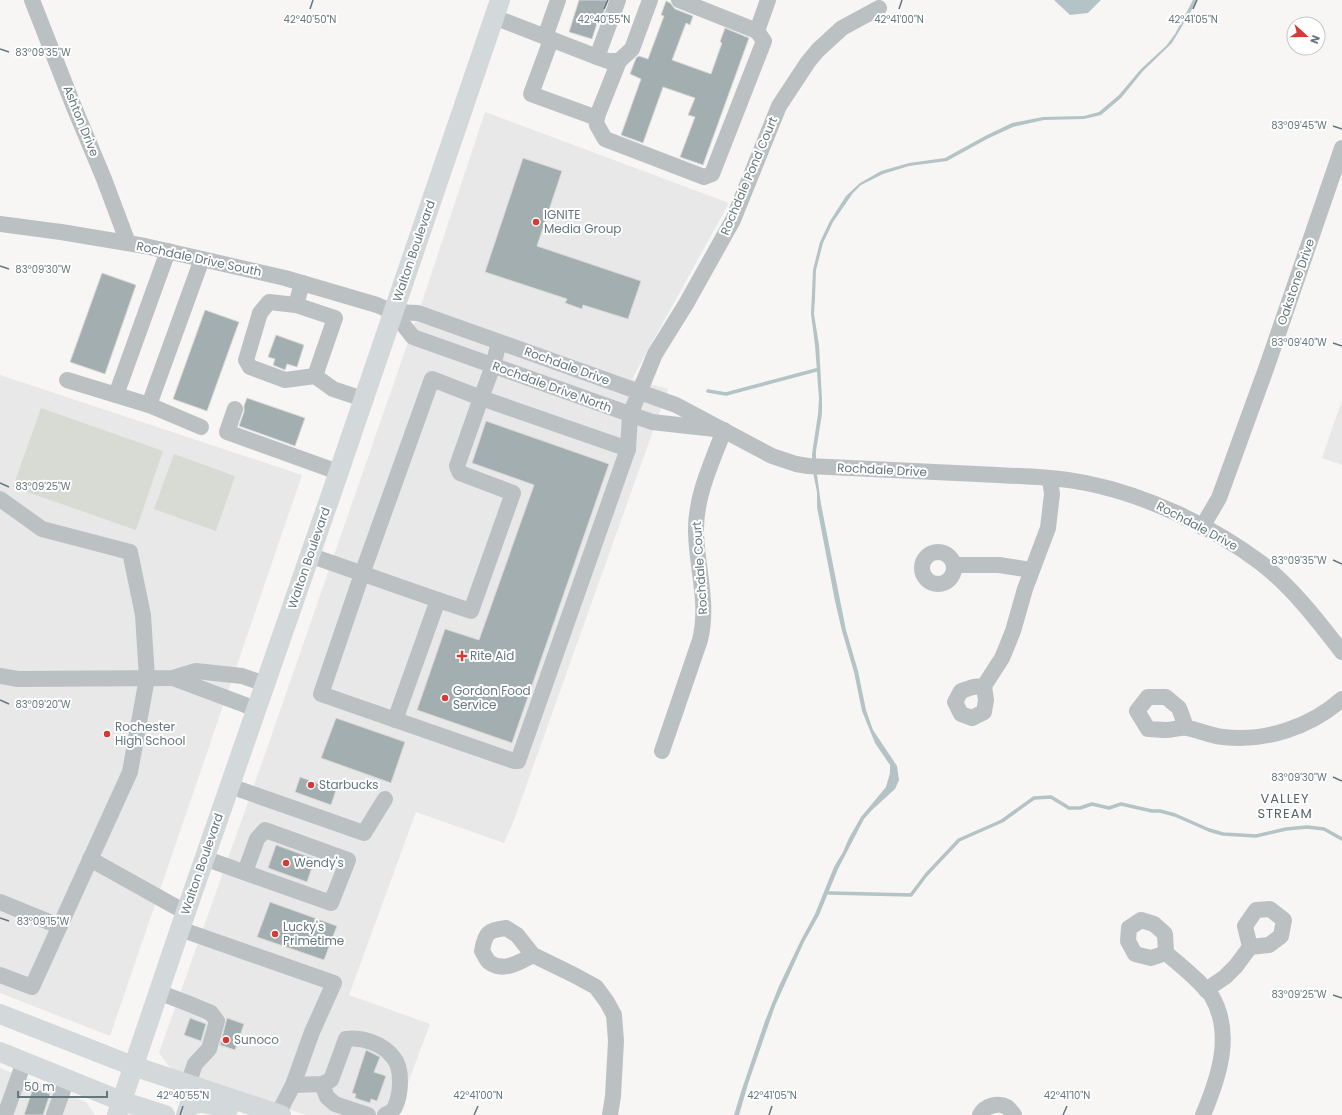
<svg xmlns="http://www.w3.org/2000/svg" width="1342" height="1115" viewBox="0 0 1342 1115" font-family="Poppins,sans-serif">
<style>
.built{fill:#e7e8e7}
.green{fill:#d7dbd3}
.water{fill:#b4c3c5}
.lines{fill:none;stroke-linecap:round;stroke-linejoin:round}
.stream{stroke:#b4c3c5;stroke-width:3.5}
.building{fill:#a3aeb0;stroke:#d8d8d6}
.minor{stroke:#bbc1c3;stroke-width:16}
.major{stroke:#d3d9da;stroke-width:20}
.ticks{fill:none;stroke:#64777c;stroke-width:1.5}
.poi-dot{fill:#d63a34;stroke:#fff;stroke-width:1.5}
.labels{text-anchor:middle;stroke-width:4;stroke-linejoin:round;paint-order:stroke}
.street-label{font-size:12px;fill:#64777c;stroke:#fff}
.poi-label{font-size:12px;fill:#64777c;stroke:#fff;text-anchor:start}
.neighbourhood-label{font-size:13px;letter-spacing:1px;fill:#556368;stroke:#fff}
.ticks-label{font-size:10px;text-anchor:middle;fill:#64777c;stroke:#fff;stroke-width:4;stroke-linejoin:round;paint-order:stroke}
</style>
<rect width="100%" height="100%" fill="#f7f6f4"/>
<g class="built">
<polygon points="485,112 729,203 632,379 668,389 514,820 504,843 416,812 349,995 430,1024 396,1115 306,1115 172,1070 159,1053 265,754 422,302"/>
<polygon points="0,375 302,475 110,1036 0,993"/>
<polygon points="1342,400 1342,465 1322,458"/>
<polygon points="0,1068 86,1102 95,1115 0,1115"/>
</g>
<g class="green">
<polygon points="41,408 163,451 136,530 13,487"/>
<polygon points="174,454 235,476 216,531 154,509"/>
</g>
<g class="water">
<polygon points="1054,0 1101,0 1088,13 1070,15"/>
<polygon points="1193,0 1197,0 1194,6 1172,43 1143,71 1121,98 1101,115 1084,119 1044,120 1013,127 987,139 947,161 909,166 883,174 861,185 853,193 833,222 823,243 816,270 815,298 814,314 819,345 822,399 822,414 816,451 816,467 821,504 840,600 846,630 858,671 866,710 873,730 897,766 899,780 895,789 872,810 864,819 838,869 819,915 804,942 775,1006 748,1084 739,1115 734,1115 741,1092 765,1021 779,986 801,940 815,914 834,867 843,852 849,838 861,817 886,787 890,773 890,765 875,743 862,711 854,672 842,631 835,601 817,507 817,492 812,468 812,454 818,414 819,399 815,345 811,314 813,270 820,242 830,221 846,196 860,183 881,171 909,163 945,158 985,136 1012,123 1043,117 1084,116 1099,112 1119,95 1141,69 1166,46 1175,34"/>
</g>
<g class="lines">
<g class="stream">
<polyline points="708,391 726,394 816,370"/>
<polyline points="829,893 911,895 926,875 959,840 1002,821 1034,798 1051,797 1069,808 1080,808 1092,804 1109,808 1121,804 1152,811 1160,811 1175,815 1209,830 1223,834 1256,836 1286,829 1307,827 1324,829 1342,839"/>
</g>
</g>
<g class="building">
<polygon points="579,0 608,0 603,14 600,14 592,39 569,32"/>
<polygon points="666,1 670,3 675,9 693,16 690,25 686,23 672,60 711,74 722,43 720,42 725,28 749,38 703,165 680,157 695,117 688,115 695,98 663,87 643,143 621,135 641,79 630,74 636,58 639,56 648,59 664,16 661,15"/>
<polygon points="523,158 562,171 537,246 641,281 628,319 583,305 582,309 565,303 567,299 485,272"/>
<polygon points="102,273 136,285 105,374 70,362"/>
<polygon points="205,310 239,322 207,411 173,399"/>
<polygon points="276,335 304,345 297,367 287,364 285,370 273,365 275,359 268,357"/>
<polygon points="247,398 305,418 295,446 239,426 244,412 244,406"/>
<polygon points="486,421 609,464 512,743 417,710 445,629 479,640 534,485 472,463"/>
<polygon points="336,718 405,742 391,783 321,758"/>
<polygon points="300,777 336,790 331,805 295,792"/>
<polygon points="276,845 315,859 307,882 268,868"/>
<polygon points="270,902 337,926 324,960 257,937"/>
<polygon points="190,1018 206,1024 201,1041 184,1035"/>
<polygon points="227,1018 244,1024 235,1050 220,1045"/>
<polygon points="366,1050 380,1057 374,1072 386,1076 377,1101 371,1099 370,1103 355,1098 356,1094 352,1093"/>
<polygon points="33,1088 50,1094 43,1115 24,1115"/>
</g>
<g class="lines">
<g class="minor">
<polyline points="32,0 74,107 104,179 128,243"/>
<polyline points="650,0 632,49 619,61 596,119 597,125 605,139 704,177 712,174 764,41 757,31 679,0"/>
<polyline points="494,17 597,57 608,61 619,61"/>
<polyline points="757,31 768,0"/>
<polyline points="545,37 558,0"/>
<polyline points="551,40 531,94 597,118"/>
<polyline points="597,57 618,0"/>
<path d="M0 224 61 232 145 246 285 278 377 305 393 312 418 313 676 405 772 456 796 464 808 466C864 469 921 471 977 474 1013 476 1050 476 1086 483 1146 495 1212 526 1261 563 1293 588 1318 621 1342 652"/>
<polyline points="302,283 296,305 335,318 315,376 333,389 363,399"/>
<polyline points="296,305 269,302 260,313 246,360 250,367 285,380 315,376"/>
<polyline points="393,312 413,337 652,422 715,429"/>
<polyline points="499,342 493,366 481,398 432,379 362,574 321,694 514,761 518,761 628,449 630,415 655,354 686,304 733,220 779,106 808,62 818,50 842,28 879,8"/>
<polyline points="67,380 149,405 201,427"/>
<polyline points="116,395 168,251"/>
<polyline points="149,405 202,259"/>
<polyline points="235,409 227,432 338,472"/>
<polyline points="0,499 42,529 130,552 143,615 147,678 130,772 32,987 0,975"/>
<polyline points="1202,527 1219,498 1267,366 1342,148"/>
<circle cx="938" cy="568" r="16"/>
<polyline points="309,555 438,600"/>
<polyline points="954,565 999,565 1031,570"/>
<polyline points="0,676 18,679 173,678 196,671 242,676 265,684"/>
<polyline points="173,678 256,709"/>
<polyline points="984,686 973,687 961,691 955,702 961,714 972,718 984,712 986,700 984,686 1002,658 1007,646 1013,631 1025,589 1048,528 1052,494 1050,479"/>
<polyline points="395,720 438,600 471,611 513,493 460,473 457,466 481,398 628,449"/>
<path d="M1186 727 1179 708 1166 697H1148L1137 711 1148 729C1154 729 1160 730 1166 730 1173 730 1180 727 1187 728 1199 730 1211 736 1223 737 1265 742 1311 727 1342 699"/>
<path d="M662 751 700 640C709 604 697 569 696 533 695 496 712 463 724 430"/>
<polyline points="230,786 364,833 385,799"/>
<polyline points="204,858 331,903 348,860 265,830 257,839 245,872"/>
<polyline points="90,859 185,912"/>
<polyline points="0,902 59,926"/>
<polygon points="1141,920 1154,924 1165,934 1166,953 1151,958 1135,954 1128,941 1129,928"/>
<polyline points="180,929 334,983 312,1032 293,1085 278,1114"/>
<path d="M1166 953C1178 963 1189 972 1200 983 1203 987 1208 991 1211 995 1234 1033 1219 1077 1203 1115"/>
<path d="M533 955C520 962 503 973 489 962 486 959 484 954 482 951 485 933 488 930 506 928L517 935 533 955 574 975 596 987 607 1002 614 1015 616 1041 613 1096 610 1115"/>
<polyline points="1206,990 1225,977 1236,966 1250,947 1269,945 1281,936 1284,920 1270,909 1256,910 1245,926 1250,947"/>
<polyline points="158,992 187,1003 211,1013 217,1021 209,1049 195,1064 188,1084"/>
<polyline points="322,1084 327,1097 335,1104 368,1115"/>
<path d="M293 1085 322 1084 331 1080 346 1039C362 1037 382 1043 393 1057 403 1068 401 1094 395 1107 393 1111 389 1113 385 1115"/>
<polyline points="5,1115 24,1062"/>
<polyline points="54,1115 67,1079"/>
<path d="M980 1115C984 1106 998 1102 1007 1107 1009 1109 1012 1112 1014 1115"/>
</g>
<g class="major">
<polyline points="0,1014 133,1066 281,1115"/>
<polyline points="0,1052 121,1101 165,1115"/>
<polyline points="117,1115 180,929 334,486 500,0"/>
<path d="M186 1115 189 1106C201 1099 216 1106 228 1109"/>
</g>
</g>
<path class="ticks" d="M310 9 313 0M604 9 608 0M899 9 902 0M1193 9 1197 0M0 49 9 52M1333 126 1342 129M0 266 9 269M1333 343 1342 346M0 483 9 487M1333 560 1342 564M0 700 9 704M1333 777 1342 781M0 918 9 921M1333 995 1342 998M180 1115 183 1106M474 1115 478 1106M769 1115 772 1106M1063 1115 1067 1106"/>
<g class="poi-dot">
<circle cx="536" cy="222" r="4"/>
<path d="M460 650h4v4h4v4h-4v4h-4v-4h-4v-4h4z"/>
<circle cx="445" cy="698" r="4"/>
<circle cx="107" cy="734" r="4"/>
<circle cx="311" cy="785" r="4"/>
<circle cx="286" cy="863" r="4"/>
<circle cx="275" cy="934" r="4"/>
<circle cx="226" cy="1040" r="4"/>
</g>
<g class="labels">
<g class="street-label">
<text transform="translate(81 121) rotate(68)" y="4">Ashton Drive</text>
<text transform="translate(749 176) rotate(-67)" y="4">Rochdale Pond Court</text>
<text transform="translate(414 251) rotate(-71)" y="4">Walton Boulevard</text>
<text transform="translate(199 259) rotate(12)" y="4">Rochdale Drive South</text>
<text transform="translate(1296 282) rotate(-71)" y="4">Oakstone Drive</text>
<text transform="translate(567 366) rotate(20)" y="4">Rochdale Drive</text>
<text transform="translate(552 387) rotate(20)" y="4">Rochdale Drive North</text>
<text transform="translate(882 470) rotate(3)" y="4">Rochdale Drive</text>
<text transform="translate(1197 526) rotate(28)" y="4">Rochdale Drive</text>
<text transform="translate(309 558) rotate(-71)" y="4">Walton Boulevard</text>
<text transform="translate(700 568) rotate(-94)" y="4">Rochdale Court</text>
<text transform="translate(202 864) rotate(-71)" y="4">Walton Boulevard</text>
</g>
<g class="poi-label">
<text x="544" y="219">IGNITE<tspan x="544" dy="14">Media Group</tspan></text>
<text x="470" y="660">Rite Aid</text>
<text x="453" y="695">Gordon Food<tspan x="453" dy="14">Service</tspan></text>
<text x="115" y="731">Rochester<tspan x="115" dy="14">High School</tspan></text>
<text x="319" y="789">Starbucks</text>
<text x="294" y="867">Wendy's</text>
<text x="283" y="931">Lucky's<tspan x="283" dy="14">Primetime</tspan></text>
<text x="234" y="1044">Sunoco</text>
</g>
<g class="neighbourhood-label">
<text x="1285" y="803">VALLEY<tspan x="1285" dy="15">STREAM</tspan></text>
</g>
</g>
<g class="ticks-label">
<text x="310" y="23">42°40'50"N</text>
<text x="604" y="23">42°40'55"N</text>
<text x="899" y="23">42°41'00"N</text>
<text x="1193" y="23">42°41'05"N</text>
<text x="43" y="56">83°09'35"W</text>
<text x="1299" y="129">83°09'45"W</text>
<text x="43" y="273">83°09'30"W</text>
<text x="1299" y="346">83°09'40"W</text>
<text x="43" y="490">83°09'25"W</text>
<text x="1299" y="564">83°09'35"W</text>
<text x="43" y="708">83°09'20"W</text>
<text x="1299" y="781">83°09'30"W</text>
<text x="43" y="925">83°09'15"W</text>
<text x="1299" y="998">83°09'25"W</text>
<text x="183" y="1099">42°40'55"N</text>
<text x="478" y="1099">42°41'00"N</text>
<text x="772" y="1099">42°41'05"N</text>
<text x="1067" y="1099">42°41'10"N</text>
</g>
<g transform="translate(1306 36) rotate(111)"><circle r="19" fill="#ffffff" stroke="#c1c9cb"/>
<path d="M0-3L7 15L0 10L-7 15Z" fill="#d63a34"/>
<text y="-6" font-size="11" font-weight="bold" text-anchor="middle" fill="#64777c">N</text>
</g>
<path d="M18 1091v6h89v-6" fill="none" stroke="#64777c" stroke-width="2"/>
<text x="24" y="1091" font-size="12" fill="#64777c" stroke="#ffffff" stroke-width="3" paint-order="stroke">50 m</text>
</svg>
